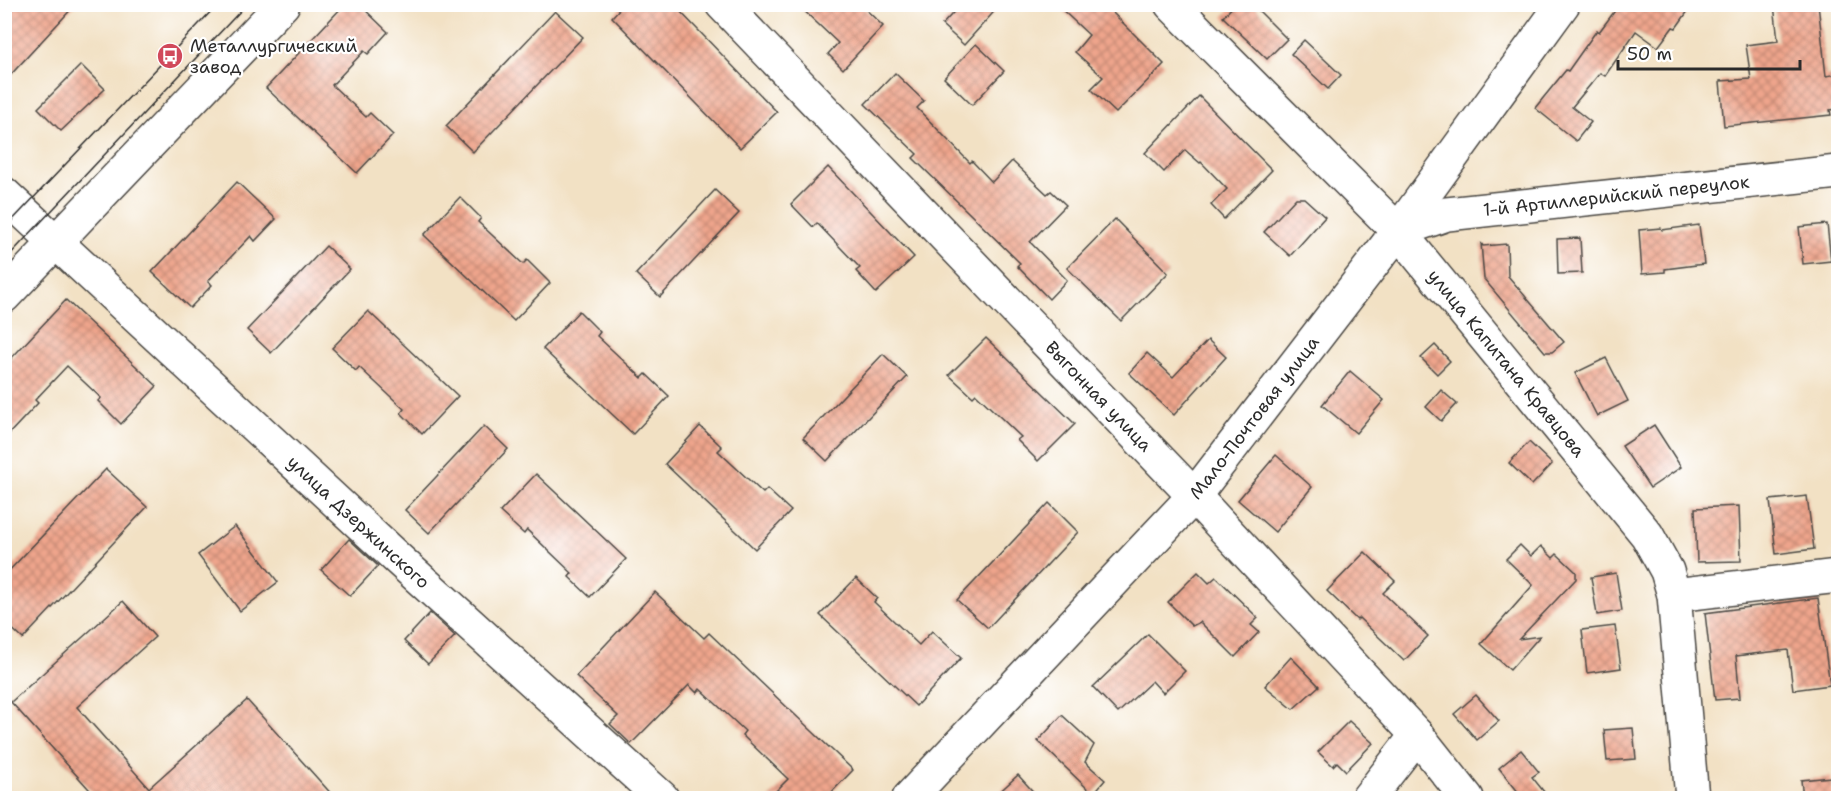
<svg xmlns="http://www.w3.org/2000/svg" width="1843" height="803" viewBox="0 0 1843 803" font-family="'Shantell Sans',sans-serif">
<style>
.building{fill:url(#building-cross-hatch)}
.lines{fill:none;stroke-linecap:round;stroke-linejoin:round}
.minor-casing{stroke:#494642;stroke-width:36}
.major-casing{stroke:#494642;stroke-width:36}
.minor{stroke:#fff;stroke-width:33}
.major{stroke:#fff;stroke-width:33}
.tram{stroke:#2b2b2b;stroke-width:1.5}
.labels{text-anchor:middle;stroke-width:4.5;stroke-linejoin:round;paint-order:stroke}
.poi-label{font-size:18px;fill:#2b2b2b;stroke:#fff;text-anchor:start}
.street-label{font-size:18px;fill:#2b2b2b;stroke:#fff}
</style>
<defs>
<pattern id="building-cross-hatch" width="8" height="8" patternUnits="userSpaceOnUse" patternTransform="scale(1.5)"><rect width="8" height="8" fill="#efa58c"/><path d="M0 0l8 8M0 8l8-8" fill="none" stroke="#c28773"/></pattern>
</defs>
<rect width="100%" height="100%" fill="#fff"/>
<filter id="ink" filterUnits="userSpaceOnUse"><feTurbulence type="fractalNoise" baseFrequency=".0167" numOctaves="2"/><feDisplacementMap in="SourceGraphic" scale="12" xChannelSelector="R" yChannelSelector="G"/><feConvolveMatrix kernelMatrix="1 2 1 2 8 2 1 2 1" color-interpolation-filters="sRGB"/></filter>
<filter id="wash" filterUnits="userSpaceOnUse"><feTurbulence type="fractalNoise" baseFrequency=".008" numOctaves="4" result="noise"/><feDisplacementMap in="SourceGraphic" scale="24" xChannelSelector="R" yChannelSelector="G"/><feGaussianBlur stdDeviation="1.35" result="paint"/><feColorMatrix in="noise" values="0 0 0 0 0 0 0 0 0 0 0 0 0 0 0 0 0 1.4 0 .05"/><feComposite in="paint" operator="in"/></filter>
<g filter="url(#wash)">
<rect width="100%" height="100%" fill="#f2e1c4"/>
<g id="blocks">
<g class="building">
<polygon points="4,4 76,4 4,82"/>
<polygon points="345,4 359,4 388,32 368,54 364,51 332,85 366,117 370,113 393,135 357,173 266,88"/>
<polygon points="624,4 673,4 777,112 740,148 612,17"/>
<polygon points="797,4 860,4 883,26 843,69 828,54 838,43"/>
<polygon points="961,4 1001,4 964,45 942,25"/>
<polygon points="1056,4 1104,4 1164,64 1116,113 1091,89 1103,77 1075,52 1089,35"/>
<polygon points="1235,4 1252,4 1287,39 1267,59 1223,17"/>
<polygon points="1620,4 1693,4 1676,28 1673,27 1658,47 1636,31 1605,76 1600,73 1572,107 1591,122 1576,141 1535,108 1566,70 1568,71 1597,30 1599,32"/>
<polygon points="1774,4 1818,4 1826,76 1839,74 1839,109 1830,110 1831,115 1724,126 1720,81 1751,79 1746,45 1778,41"/>
<polygon points="555,11 583,37 473,152 446,126"/>
<polygon points="1304,40 1341,75 1328,89 1291,54"/>
<polygon points="976,44 1004,71 972,105 944,78"/>
<polygon points="81,65 105,89 61,131 38,108"/>
<polygon points="895,73 924,101 917,108 970,163 972,161 992,182 1012,161 1047,194 1051,191 1066,205 1030,242 1067,280 1049,299 1017,266 1020,263 913,158 917,154 865,104"/>
<polygon points="1199,96 1272,170 1224,219 1211,205 1227,189 1201,162 1200,163 1185,150 1164,172 1145,153"/>
<polygon points="828,167 914,257 876,293 856,271 860,268 817,223 813,227 791,204"/>
<polygon points="237,182 276,219 255,241 251,236 208,281 212,285 190,308 152,272"/>
<polygon points="715,190 739,213 660,297 636,274"/>
<polygon points="460,197 481,218 478,222 523,264 527,260 550,283 514,321 424,235"/>
<polygon points="1296,198 1304,198 1325,217 1290,256 1264,232"/>
<polygon points="1115,219 1168,273 1121,321 1067,268"/>
<polygon points="1827,224 1831,261 1803,264 1799,227"/>
<polygon points="1699,225 1704,264 1665,269 1665,272 1642,274 1639,230 1661,228 1662,230"/>
<polygon points="1580,238 1582,273 1558,274 1557,239"/>
<polygon points="1481,243 1483,246 1507,244 1508,276 1564,342 1552,352 1545,352 1484,279"/>
<polygon points="326,246 350,269 271,353 247,330"/>
<polygon points="66,300 157,386 121,424 98,401 101,398 67,366 35,400 38,403 4,439 4,366"/>
<polygon points="368,311 458,396 422,434 401,413 404,409 359,367 356,371 332,348"/>
<polygon points="579,311 600,332 597,336 642,378 646,374 669,396 633,434 543,349"/>
<polygon points="986,338 1075,424 1038,461 1017,440 1021,437 976,394 973,397 949,375"/>
<polygon points="1208,340 1226,357 1174,415 1129,373 1147,353 1173,377"/>
<polygon points="1435,345 1450,361 1437,374 1421,358"/>
<polygon points="883,354 907,377 827,461 803,438"/>
<polygon points="1606,358 1628,401 1597,416 1575,373"/>
<polygon points="1350,371 1384,400 1356,433 1322,405"/>
<polygon points="1441,390 1457,404 1441,421 1426,407"/>
<polygon points="1654,425 1681,467 1650,488 1622,446"/>
<polygon points="484,426 508,449 429,533 405,510"/>
<polygon points="700,426 722,447 718,451 763,493 767,489 791,511 755,549 665,464"/>
<polygon points="1529,442 1552,464 1532,485 1509,463"/>
<polygon points="1276,455 1312,487 1275,532 1238,500"/>
<polygon points="106,469 147,507 23,639 4,621 4,576"/>
<polygon points="536,474 626,559 590,597 569,577 572,573 527,530 524,534 500,512"/>
<polygon points="1807,496 1814,549 1776,554 1770,500"/>
<polygon points="1049,503 1078,532 988,628 957,600"/>
<polygon points="1739,506 1741,561 1697,562 1695,508"/>
<polygon points="235,526 278,582 240,611 198,555"/>
<polygon points="349,539 378,566 350,596 321,570"/>
<polygon points="1520,545 1531,556 1541,546 1553,558 1557,554 1576,572 1576,579 1519,639 1540,636 1510,670 1481,644 1533,585 1506,559"/>
<polygon points="1365,552 1395,581 1383,593 1428,636 1404,661 1359,618 1357,620 1327,591"/>
<polygon points="1198,572 1209,583 1216,577 1258,618 1251,625 1259,632 1235,657 1200,622 1192,626 1168,602"/>
<polygon points="1616,573 1622,611 1597,615 1591,577"/>
<polygon points="856,578 877,598 874,602 919,645 932,631 961,658 916,706 820,615"/>
<polygon points="655,592 704,638 709,633 853,770 826,798 769,798 788,779 742,735 745,731 700,689 697,693 689,685 631,744 610,724 618,716 576,676"/>
<polygon points="1818,598 1830,685 1793,690 1788,650 1736,656 1740,698 1715,700 1705,613"/>
<polygon points="123,601 155,637 77,707 149,788 247,700 335,798 97,798 11,702"/>
<polygon points="430,613 455,636 428,664 404,641"/>
<polygon points="1615,626 1621,668 1587,673 1582,630"/>
<polygon points="1148,634 1185,671 1163,693 1152,681 1118,713 1093,687"/>
<polygon points="1291,657 1319,686 1293,709 1265,686"/>
<polygon points="1476,695 1499,721 1477,740 1454,714"/>
<polygon points="1062,715 1094,745 1085,762 1105,780 1093,794 1038,741"/>
<polygon points="1349,721 1373,743 1346,771 1337,762 1333,766 1318,752"/>
<polygon points="1633,728 1636,759 1607,761 1604,730"/>
<polygon points="1521,750 1539,772 1532,777 1549,798 1523,798 1499,768"/>
<polygon points="1018,775 1039,798 993,798"/>
<polygon points="1831,777 1833,798 1803,798 1801,780"/>
</g>
</g>
</g>
<g filter="url(#ink)">
<use href="#blocks" fill-opacity="0" stroke="#494642" stroke-width="1.5"/>
<g class="lines">
<g class="minor-casing">
<g id="minor">
<path id="s1" d="M722 4 1194 496 1417 735 1467 798"/>
<path id="s2" d="M1171 4 1398 231 1647 535 1667 571 1674 595 1692 798"/>
<path id="s3" d="M4 194 398 559 662 798"/>
<path id="s4" d="M1398 231 1447 214 1838 172"/>
<polyline points="1674,595 1838,576"/>
<path id="s5" d="M909 798 1194 496 1398 231 1563 4"/>
<polyline points="1368,798 1417,735"/>
</g>
</g>
<g class="major-casing">
<polyline id="major" points="4,296 283,4"/>
</g>
<use href="#minor" class="minor"/>
<use href="#major" class="major"/>
<g class="tram">
<polyline points="4,229 218,4"/>
<polyline points="4,261 247,4"/>
</g>
</g>
</g>
<defs>
<g id="bus-disc" transform="scale(1.35)"><circle r="9.5" fill="#d1495b" stroke="#fff"/><path d="M-5-6H5V4H4V6H2V4H-2V6H-4V4H-5ZM-3.5-4V0h7V-4ZM-3.5 1.2v1.5H-2V1.2ZM2 1.2v1.5H3.5V1.2Z" fill="#fff"/></g>
</defs>
<g fill-rule="evenodd">
<use href="#bus-disc" x="170" y="56"/>
</g>
<g class="labels">
<g class="poi-label">
<text x="190" y="52">Металлургический<tspan x="190" dy="21">завод</tspan></text>
</g>
<g class="street-label">
<text dy="6" stroke="none"><textPath href="#s4" startOffset="222">1-й Артиллерийский переулок</textPath></text>
<text dy="6" stroke="none"><textPath href="#s2" startOffset="492">улица Капитана Кравцова</textPath></text>
<text dy="6" stroke="none"><textPath href="#s1" startOffset="544">Выгонная улица</textPath></text>
<text dy="6" stroke="none"><textPath href="#s5" startOffset="514">Мало-Почтовая улица</textPath></text>
<text dy="6" stroke="none"><textPath href="#s3" startOffset="483">улица Дзержинского</textPath></text>
</g>
</g>
<rect width="1843" height="803" fill="none" stroke="#fff" stroke-width="24"/>
<path d="M1618 60v9h182v-9" fill="none" stroke="#2b2b2b" stroke-width="3"/>
<text x="1627" y="60" font-size="18" fill="#2b2b2b" stroke="#ffffff" stroke-width="4.5" paint-order="stroke">50 m</text>
</svg>
